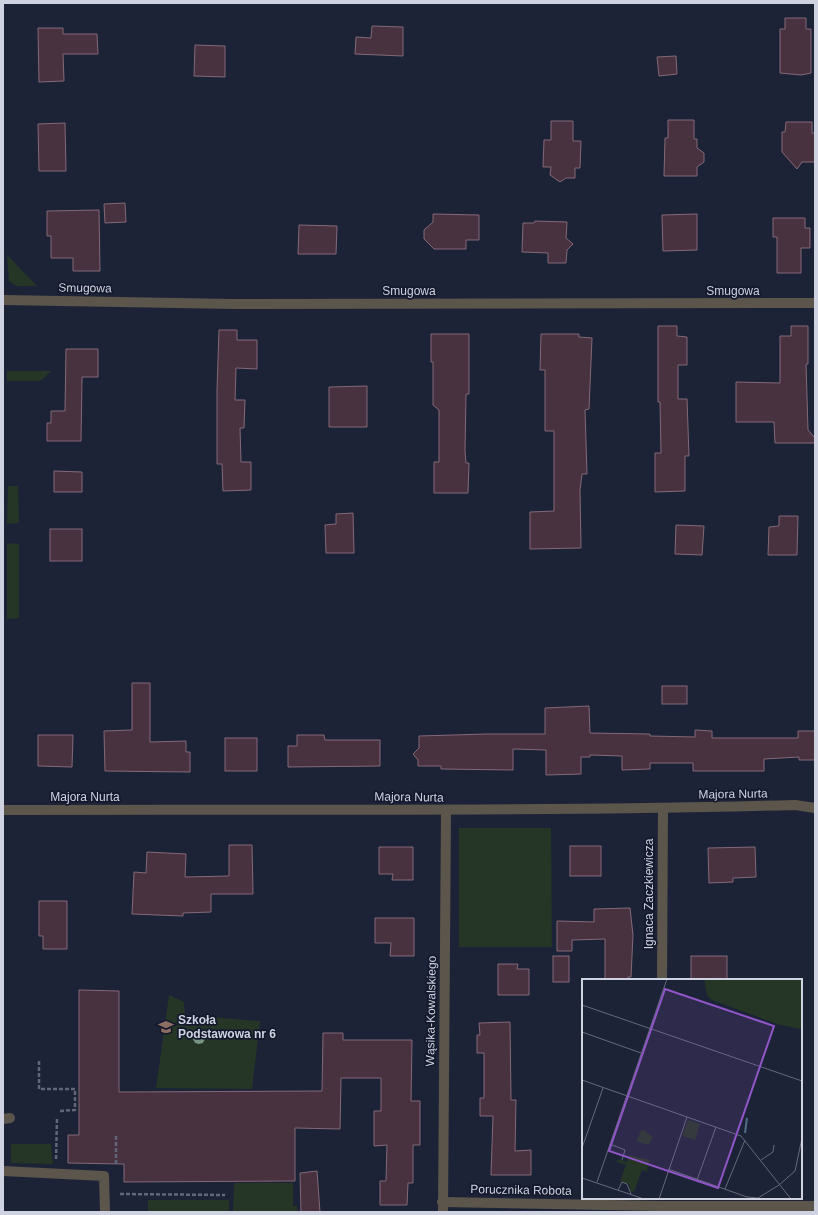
<svg xmlns="http://www.w3.org/2000/svg" width="818" height="1215" viewBox="0 0 818 1215" font-family="Arial,sans-serif">
<style>
.green{fill:#253526}
.building{fill:#49323f;stroke:#836978}
.lines{fill:none;stroke-linecap:round;stroke-linejoin:round}
.path{stroke:#616678;stroke-width:2.5;stroke-dasharray:4 2;stroke-linecap:butt}
.service{stroke:#5b554b;stroke-width:10}
.minor{stroke:#5b554b;stroke-width:10}
.tree{fill:#769483}
.labels{text-anchor:middle;stroke-width:3.5;stroke-linejoin:round;paint-order:stroke}
.street-label{font-size:12px;fill:#cfd3e1;stroke:#14192d}
.poi-label{font-size:12px;font-weight:bold;fill:#cfd3e1;stroke:#14192d;text-anchor:start}
.inset-river{fill:none;stroke:#506d86;stroke-width:2}
.inset-road{fill:none;stroke:#64697b;stroke-width:1}
.view{fill:#9056c8;fill-opacity:0.15;stroke:#9056c8;stroke-width:2}
.inset-edge{fill:none;stroke:#cfd3e1;stroke-width:2}
</style>
<rect width="100%" height="100%" fill="#1d2337"/>
<g class="green">
<polygon points="7,255 37,286 16,286 9,281"/>
<polygon points="7,371 51,371 42,380 38,381 7,381"/>
<polygon points="8,486 18,486 19,523 7,524"/>
<polygon points="7,543 19,544 19,618 7,619"/>
<polygon points="459,828 551,828 552,947 459,947"/>
<polygon points="169,995 184,1002 185,1015 260,1021 252,1089 156,1088"/>
<polygon points="11,1144 51,1144 53,1164 11,1163"/>
<polygon points="234,1183 293,1183 293,1206 297,1206 297,1212 233,1212"/>
<rect x="148" y="1200" width="81" height="12"/>
</g>
<g class="building">
<polygon points="785,18 806,18 806,29 811,29 811,73 801,75 780,73 780,29 785,29"/>
<polygon points="372,26 403,27 403,56 355,54 356,37 371,38"/>
<polygon points="38,28 63,28 63,34 97,34 98,54 63,54 64,81 39,82"/>
<polygon points="195,45 225,46 225,77 194,76"/>
<polygon points="676,56 677,74 659,76 657,57"/>
<polygon points="668,120 694,120 694,139 697,139 697,148 704,153 704,162 697,167 697,176 664,176 665,138 668,138"/>
<polygon points="551,121 573,121 573,141 581,141 580,168 575,168 575,178 566,178 560,182 550,175 551,167 543,167 544,140 551,140"/>
<polygon points="786,122 812,122 812,133 815,133 815,162 802,162 797,169 782,152 782,132 785,132"/>
<polygon points="65,123 66,171 39,171 38,124"/>
<polygon points="125,203 126,222 105,223 104,204"/>
<polygon points="99,210 100,271 73,271 73,258 51,258 51,236 47,236 47,211"/>
<polygon points="433,214 479,215 479,240 466,240 466,249 434,249 424,239 424,230 433,222"/>
<polygon points="697,214 697,250 663,251 662,215"/>
<polygon points="773,218 805,218 805,228 810,228 810,248 801,248 801,273 777,273 777,237 773,237"/>
<polygon points="535,221 567,222 566,238 573,244 567,250 566,263 548,263 548,253 522,252 523,223 534,223"/>
<polygon points="299,225 337,226 336,254 298,254"/>
<polygon points="658,326 677,326 677,336 687,337 687,365 678,365 678,399 687,399 689,456 685,456 685,491 655,492 655,453 661,453 660,402 658,402"/>
<polygon points="791,326 808,326 808,364 806,364 808,430 815,438 815,443 775,443 774,422 736,422 736,382 780,383 780,336 791,336"/>
<polygon points="219,330 237,330 237,340 257,340 257,369 236,368 235,400 245,400 244,428 240,428 241,462 251,462 251,490 223,491 222,464 217,464 217,390"/>
<polygon points="431,334 469,334 469,394 466,394 465,451 466,463 469,463 468,493 434,493 434,462 439,462 439,410 433,405 433,362 431,362"/>
<polygon points="541,334 579,334 579,337 592,338 589,409 585,410 587,474 582,474 580,490 581,548 530,549 530,512 554,511 554,431 545,431 545,370 540,370"/>
<polygon points="66,349 98,349 98,377 82,377 81,441 47,441 47,423 51,423 51,411 65,411"/>
<polygon points="367,386 367,427 329,427 329,387"/>
<polygon points="54,471 82,472 82,492 54,492"/>
<polygon points="353,513 354,553 326,553 325,525 336,524 336,514"/>
<polygon points="779,516 798,516 797,555 768,555 769,527 779,526"/>
<polygon points="676,525 704,526 702,555 675,554"/>
<rect x="50" y="529" width="32" height="32"/>
<polygon points="132,683 150,683 150,742 186,741 186,752 190,752 190,772 105,771 104,731 132,730"/>
<rect x="662" y="686" width="25" height="18"/>
<polygon points="589,706 590,733 650,734 650,736 695,737 695,730 712,731 712,738 798,738 798,731 815,731 815,760 799,760 799,757 764,759 764,771 693,771 693,763 650,763 650,769 622,770 622,756 590,755 590,757 581,757 581,774 546,775 546,750 513,749 513,770 441,769 441,766 418,766 418,760 413,754 419,748 419,736 487,734 545,734 545,708"/>
<polygon points="38,735 73,735 72,767 38,766"/>
<polygon points="297,735 324,735 325,740 380,740 380,766 288,767 288,746 297,746"/>
<rect x="225" y="738" width="32" height="33"/>
<polygon points="229,845 252,845 253,894 211,894 211,912 183,913 183,916 132,914 134,872 146,873 147,852 186,854 185,877 229,876"/>
<rect x="570" y="846" width="31" height="30"/>
<polygon points="379,847 413,847 413,880 392,880 393,874 379,874"/>
<polygon points="755,847 756,877 733,878 733,882 709,883 708,848"/>
<polygon points="39,901 67,901 67,949 43,949 43,936 39,936"/>
<polygon points="630,908 633,935 631,977 628,977 628,980 605,980 605,939 572,940 572,951 557,951 557,921 594,922 594,909"/>
<polygon points="375,918 414,918 414,956 390,956 391,943 375,943"/>
<rect x="553" y="956" width="16" height="26"/>
<rect x="691" y="956" width="36" height="24"/>
<polygon points="498,964 518,964 517,969 529,969 529,995 498,995"/>
<polygon points="79,990 119,991 119,1092 322,1091 323,1033 343,1033 343,1040 412,1040 411,1101 420,1101 420,1145 413,1145 413,1183 408,1183 407,1205 380,1205 380,1181 386,1181 387,1145 374,1146 374,1111 381,1111 381,1078 341,1078 340,1129 295,1128 295,1181 124,1182 124,1164 68,1163 68,1135 79,1135"/>
<polygon points="510,1022 511,1100 516,1100 515,1151 531,1150 531,1175 491,1175 493,1116 480,1116 480,1098 484,1098 484,1053 477,1053 477,1035 480,1035 479,1023"/>
<polygon points="317,1171 320,1212 301,1212 300,1173"/>
</g>
<g class="lines">
<g class="path">
<polyline points="39,1061 39,1089 75,1089 75,1110 58,1111"/>
<polyline points="116,1136 116,1166"/>
<polyline points="56,1159 57,1119"/>
<polyline points="120,1194 225,1195"/>
</g>
<g class="service">
<polyline points="3,1119 10,1118"/>
<polyline points="3,1171 104,1176 105,1212"/>
</g>
<g class="minor">
<polyline points="3,300 234,304 815,303"/>
<path d="M3 810C267 809 531 812 795 805L815 808"/>
<polyline points="662,980 663,809"/>
<polyline points="442,1202 661,1206 815,1206"/>
<polyline points="443,1212 446,811"/>
</g>
</g>
<circle class="tree" cx="199" cy="1038" r="6"/>
<defs>
<g id="school-bare" transform="scale(1.2)"><path d="M0-5L7-2L0 1L-7-2ZM-4 1L0 2.5L4 1V4Q0 6-4 4Z" fill="#8d6e63" stroke="#14192d" stroke-width="2.5" paint-order="stroke"/></g>
</defs>
<g fill-rule="evenodd">
<use href="#school-bare" x="166" y="1027"/>
</g>
<g class="labels">
<g class="street-label">
<text transform="translate(85 288) rotate(1)" y="4">Smugowa</text>
<text x="409" y="295">Smugowa</text>
<text x="733" y="295">Smugowa</text>
<text transform="translate(733 794) rotate(-1)" y="4">Majora Nurta</text>
<text x="85" y="801">Majora Nurta</text>
<text transform="translate(409 797) rotate(1)" y="4">Majora Nurta</text>
<text transform="translate(649 894) rotate(-90)" y="4">Ignaca Zaczkiewicza</text>
<text transform="translate(431 1011) rotate(-89)" y="4">Wąsika-Kowalskiego</text>
<text transform="translate(521 1190) rotate(1)" y="4">Porucznika Robota</text>
</g>
<g class="poi-label">
<text x="178" y="1024">Szkoła<tspan x="178" dy="14">Podstawowa nr 6</tspan></text>
</g>
</g>
<g transform="translate(582 979)">
<rect width="220" height="220" fill="#1d2337"/>
<path d="M122 0H220V50L198 46 130 21 125 16ZM106 141 118 145 113 161 100 157ZM60 150 71 158 66 166 54 162ZM47 176 68 181 65 191 67 193 60 191 52 213 48 212 47 205 38 202 44 186 35 183 36 180 45 183Z" fill="#253526"/>
<path class="inset-river" d="M163 154 165 139"/>
<path class="inset-road" d="M0 26 220 102M0 53 59 74M0 101 159 157 209 220M28 165 43 171 40 181M0 169 21 109M179 181 191 173 192 166M86 190 165 218 176 219 197 206 213 192 220 159M0 199 62 220M115 201 134 148M15 203 85 0M143 210 163 161M36 211 40 203 45 205 49 215M77 220 105 138"/>
<path class="view" d="M83 10 192 47 136 209 27 172Z"/>
<rect width="220" height="220" class="inset-edge"/>
</g>
<rect width="818" height="1215" fill="none" stroke="#cfd3e1" stroke-width="8"/>
</svg>
